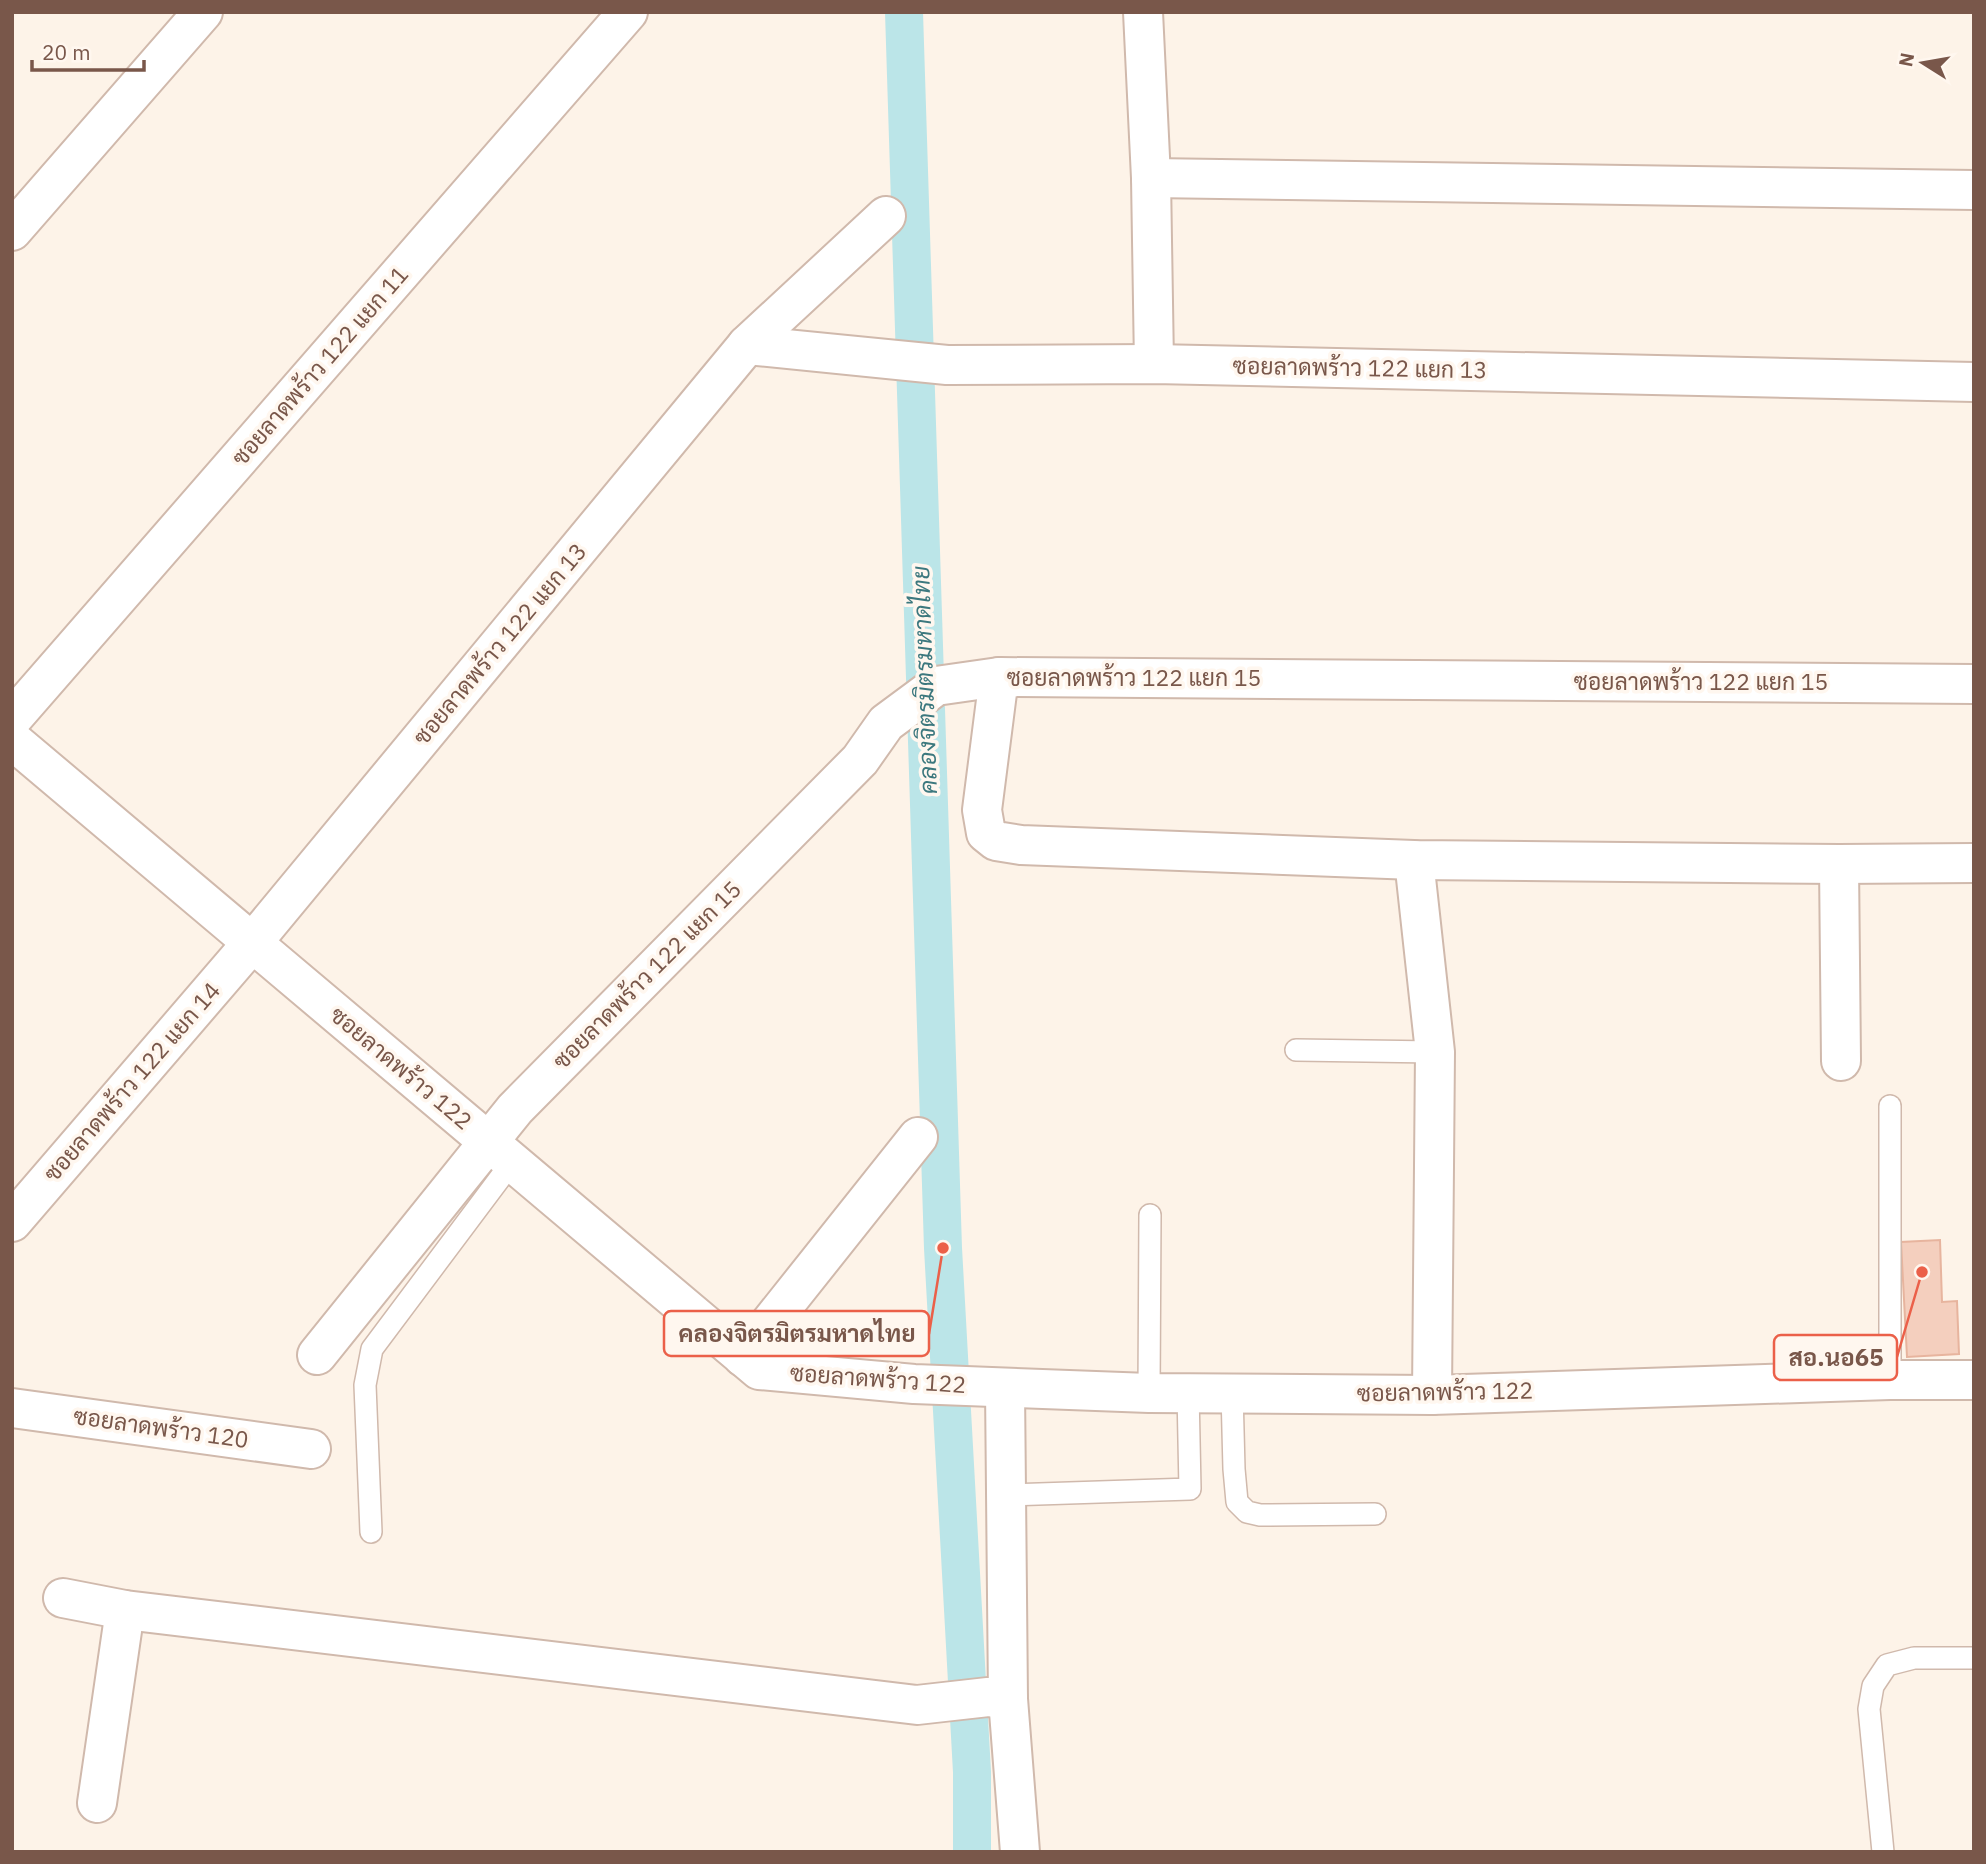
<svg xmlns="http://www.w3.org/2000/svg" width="1986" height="1864" viewBox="0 0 1986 1864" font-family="'IBM Plex Sans',Sarabun,sans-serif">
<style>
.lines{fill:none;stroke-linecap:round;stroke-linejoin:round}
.canal{stroke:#bbe5e8;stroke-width:38}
.building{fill:#f4cfbe;stroke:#e7b49e;stroke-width:2}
.service-casing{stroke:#d0b9ac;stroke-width:24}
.minor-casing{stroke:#d0b9ac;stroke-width:42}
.tertiary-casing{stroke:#d0b9ac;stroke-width:42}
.service{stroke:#fff;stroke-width:21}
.minor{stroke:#fff;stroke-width:38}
.tertiary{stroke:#fff;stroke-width:38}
.labels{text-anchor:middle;stroke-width:7;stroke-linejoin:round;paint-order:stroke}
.street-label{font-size:23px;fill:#79574a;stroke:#fff7ef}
.water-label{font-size:24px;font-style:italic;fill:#3c787e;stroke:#fff7ef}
.leader{fill:none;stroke:#eb6049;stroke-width:2.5}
.callout-dot{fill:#eb6049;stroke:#fff7ef;stroke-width:2.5}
.callout{fill:#fff7ef;stroke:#eb6049;stroke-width:2.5}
.callout-label{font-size:24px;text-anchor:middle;font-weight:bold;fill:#79574a}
</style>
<rect width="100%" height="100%" fill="#fdf3e8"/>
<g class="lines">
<polyline class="canal" points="904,12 943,1248 972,1772 972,1852"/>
</g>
<polygon class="building" points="1940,1240 1942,1302 1957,1301 1959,1354 1907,1357 1901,1242"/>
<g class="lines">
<g class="service-casing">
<g id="service">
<polyline points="1296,1050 1435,1052"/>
<polyline points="1890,1380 1890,1106"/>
<polyline points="1232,1392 1234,1469 1237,1502 1247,1512 1260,1515 1375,1514"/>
<polyline points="1149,1393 1150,1215"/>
<polyline points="1006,1495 1190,1489 1188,1392"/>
<polyline points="371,1532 365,1385 372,1349 512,1162"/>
<polyline points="1883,1852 1869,1709 1873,1686 1887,1665 1914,1658 1972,1658"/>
</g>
</g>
<g class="minor-casing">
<g id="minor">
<polyline points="1143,12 1151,178 1154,364"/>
<polyline points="1151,178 1974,190"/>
<polyline points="12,231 203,12"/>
<polyline points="747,345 947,365 1154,364 1974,382"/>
<polyline points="999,677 982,810 986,833 996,841 1021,845 1414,860 1839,864 1974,863"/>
<polyline points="12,719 628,12"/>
<polyline points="1414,860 1435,1052 1432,1395"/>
<polyline points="1839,864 1841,1061"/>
<polyline points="12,1222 252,943 747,345 886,216"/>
<polyline points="317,1355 515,1109 860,760 886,723 936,686 999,677 1974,684"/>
<polyline points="743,1357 918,1137"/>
<polyline points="1005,1388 1008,1699 1020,1852"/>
<polyline points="12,1408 311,1449"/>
<polyline points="63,1598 125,1610 917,1705 988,1697 1008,1699"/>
<polyline points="97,1803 125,1610"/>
</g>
</g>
<g class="tertiary-casing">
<polyline id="tertiary" points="12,740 759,1370 914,1384 1149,1393 1432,1395 1890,1380 1974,1380"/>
</g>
<use href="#service" class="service"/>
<use href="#minor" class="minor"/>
<use href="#tertiary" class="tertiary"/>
</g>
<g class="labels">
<g class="street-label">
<text transform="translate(320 366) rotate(-49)" y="8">ซอยลาดพร้าว 122 แยก 11</text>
<text transform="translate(1360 368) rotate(1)" y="8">ซอยลาดพร้าว 122 แยก 13</text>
<text transform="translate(500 644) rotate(-50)" y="8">ซอยลาดพร้าว 122 แยก 13</text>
<text x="1134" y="686">ซอยลาดพร้าว 122 แยก 15</text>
<text x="1701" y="690">ซอยลาดพร้าว 122 แยก 15</text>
<text transform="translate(647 975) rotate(-45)" y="8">ซอยลาดพร้าว 122 แยก 15</text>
<text transform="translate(401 1068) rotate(40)" y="8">ซอยลาดพร้าว 122</text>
<text transform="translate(132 1082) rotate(-49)" y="8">ซอยลาดพร้าว 122 แยก 14</text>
<text transform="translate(878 1379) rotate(4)" y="8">ซอยลาดพร้าว 122</text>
<text transform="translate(1445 1392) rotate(-1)" y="8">ซอยลาดพร้าว 122</text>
<text transform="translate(161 1428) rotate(8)" y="8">ซอยลาดพร้าว 120</text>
</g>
<g class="water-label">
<text transform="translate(925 680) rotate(-92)" y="8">คลองจิตรมิตรมหาดไทย</text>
</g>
</g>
<path class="leader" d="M943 1248L929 1334M1922 1272L1897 1357"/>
<g class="callout-dot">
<circle cx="943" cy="1248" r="7"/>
<circle cx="1922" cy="1272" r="7"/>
</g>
<g class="callout">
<rect x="664" y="1311" width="265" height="45" rx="7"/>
<rect x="1774" y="1335" width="123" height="45" rx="7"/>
</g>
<g class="callout-label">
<text x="797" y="1342">คลองจิตรมิตรมหาดไทย</text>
<text x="1836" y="1366">สอ.นอ65</text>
</g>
<rect width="1986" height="1864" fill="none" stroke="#79574a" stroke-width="28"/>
<g transform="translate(1923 63) rotate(281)" stroke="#fff7ef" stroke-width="5" paint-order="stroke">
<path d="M0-5L12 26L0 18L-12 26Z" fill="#79574a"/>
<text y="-10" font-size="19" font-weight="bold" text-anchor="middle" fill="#79574a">N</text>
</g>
<path d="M32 60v10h112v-10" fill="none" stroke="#79574a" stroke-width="3.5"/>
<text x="42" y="60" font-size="21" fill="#79574a" stroke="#fff7ef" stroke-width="5" paint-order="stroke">20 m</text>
</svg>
